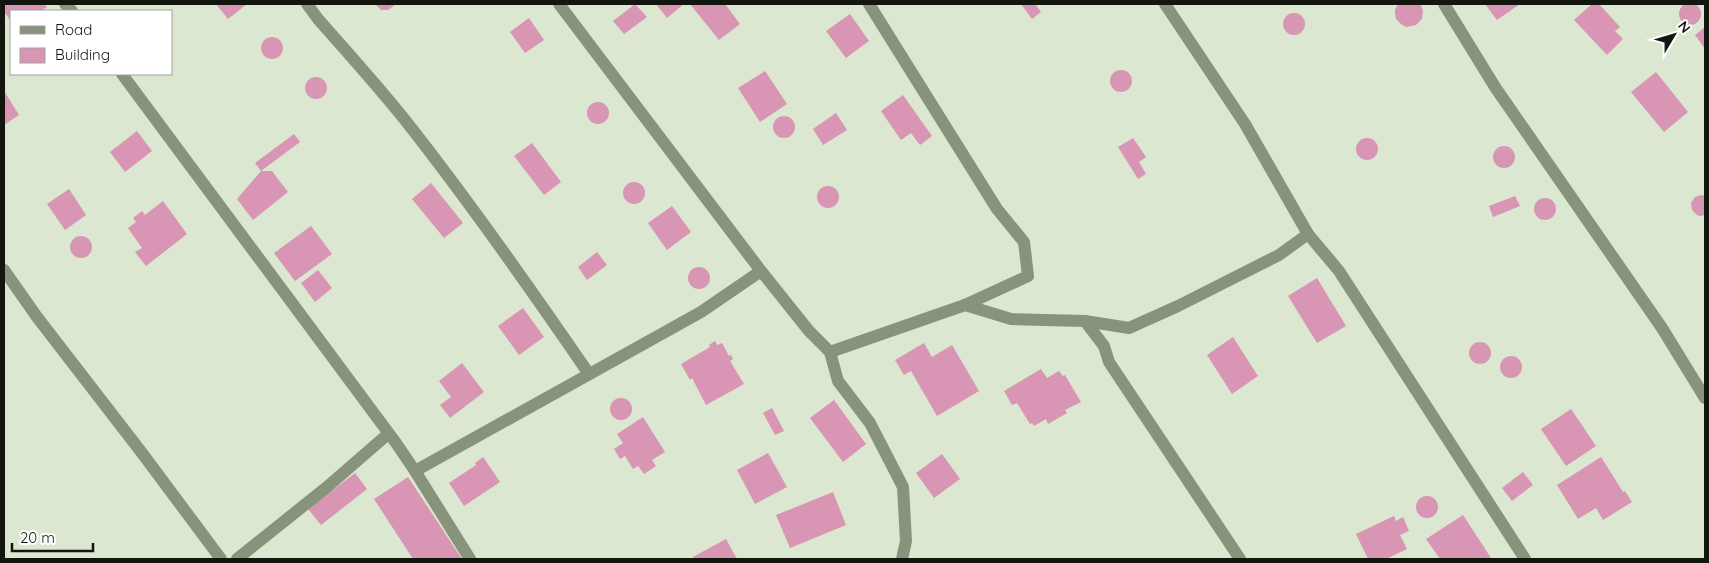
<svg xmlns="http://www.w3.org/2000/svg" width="1709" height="563" viewBox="0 0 1709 563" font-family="Quicksand,sans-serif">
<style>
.building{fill:#d895b4}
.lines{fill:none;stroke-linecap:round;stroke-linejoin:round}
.minor{stroke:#87947b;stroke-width:12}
</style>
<rect width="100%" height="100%" fill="#dbe7d0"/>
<g class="building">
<circle cx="1690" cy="14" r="11"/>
<polygon points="4,4 44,4 47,7 41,11 11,11 11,21 4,12"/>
<polygon points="216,4 247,4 228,19"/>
<polygon points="375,4 396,4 388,10 381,10"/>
<polygon points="635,4 647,17 624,34 613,21"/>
<polygon points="656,4 684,4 667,18"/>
<polygon points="690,4 725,4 740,24 719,40"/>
<polygon points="1021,4 1035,4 1041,12 1032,19"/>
<polygon points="1398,4 1420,4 1423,10 1422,19 1416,25 1407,27 1402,25 1396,19 1395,14 1395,10"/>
<polygon points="1485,4 1520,4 1497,20"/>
<polygon points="1592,4 1599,4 1620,27 1615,31 1623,39 1607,55 1574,20"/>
<circle cx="1294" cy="24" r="11"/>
<polygon points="850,14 869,41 846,58 826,31"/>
<polygon points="529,18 544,40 525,53 510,32"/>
<polygon points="1705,27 1705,49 1695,35"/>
<circle cx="272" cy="48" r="11"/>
<circle cx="1121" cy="81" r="11"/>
<polygon points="765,71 787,104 760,122 738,88"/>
<polygon points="1656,72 1688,112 1664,132 1631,92"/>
<circle cx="316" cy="88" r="11"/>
<polygon points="4,91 19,115 4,125"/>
<polygon points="903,95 932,136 920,145 911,133 901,140 881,111"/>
<circle cx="598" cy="113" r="11"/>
<polygon points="836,113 847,130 823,145 813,129"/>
<circle cx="784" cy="127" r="11"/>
<polygon points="137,131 152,151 125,172 110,152"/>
<polygon points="294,134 300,142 261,171 255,163"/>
<polygon points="1133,138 1146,157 1139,162 1146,174 1138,179 1118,147"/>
<circle cx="1367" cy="149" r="11"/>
<polygon points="532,143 561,182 544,195 514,156"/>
<circle cx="1504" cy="157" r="11"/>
<polygon points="261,171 272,171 288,192 253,220 237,199"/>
<circle cx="634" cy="193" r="11"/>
<polygon points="431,183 463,223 444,238 412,199"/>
<circle cx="828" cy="197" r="11"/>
<polygon points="69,189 86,215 65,230 47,204"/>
<polygon points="1701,195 1705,196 1705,215 1700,216 1697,215 1692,210 1691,203 1695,197"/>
<polygon points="1515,196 1520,206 1493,217 1489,206"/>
<circle cx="1545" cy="209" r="11"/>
<polygon points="163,201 187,234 146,266 135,252 142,248 128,228 136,222 133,218 142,211 145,215"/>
<polygon points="672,206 691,232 667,250 648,223"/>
<polygon points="311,226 332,254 295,281 274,253"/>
<circle cx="81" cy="247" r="11"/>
<polygon points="597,252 607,265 587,280 578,267"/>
<circle cx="699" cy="278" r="11"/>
<polygon points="318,270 332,288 315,302 301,283"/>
<polygon points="1317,278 1346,326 1317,343 1288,296"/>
<polygon points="523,308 544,337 519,355 498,326"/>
<polygon points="1233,337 1258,376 1232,394 1207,355"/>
<polygon points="715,341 717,345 722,343 729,356 731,355 733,359 730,361 744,384 706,405 692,378 690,380 681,364 710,347 709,345"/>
<circle cx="1480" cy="353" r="11"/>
<polygon points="924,343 932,357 952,345 979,391 937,416 911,371 904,375 895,360"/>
<circle cx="1511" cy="367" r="11"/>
<polygon points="462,363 484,392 450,418 440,405 451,397 439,381"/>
<polygon points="1041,369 1047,378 1059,371 1063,376 1065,375 1081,402 1065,410 1067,413 1048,424 1046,419 1034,426 1032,423 1030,424 1017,403 1012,405 1004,391"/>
<circle cx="621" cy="409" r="11"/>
<polygon points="834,400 866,444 843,462 810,418"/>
<polygon points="772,408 784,431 775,435 763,413"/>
<polygon points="1571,409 1596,446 1566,466 1541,429"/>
<polygon points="643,417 665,452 652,460 656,466 644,474 638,466 633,469 625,456 620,459 614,449 623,443 617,434"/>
<polygon points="768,453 787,487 755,504 737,470"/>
<polygon points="942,454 960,479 934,498 916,473"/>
<polygon points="483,457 500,482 464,506 449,483 476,465 475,463"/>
<polygon points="1601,457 1623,492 1625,491 1632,502 1603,520 1596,508 1578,519 1557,485"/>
<polygon points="1523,472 1533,485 1512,501 1502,488"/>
<polygon points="355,473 367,489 321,525 308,509"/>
<polygon points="408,477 450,541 462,559 413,559 374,499"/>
<polygon points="833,492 846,525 790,548 776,515"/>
<circle cx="1427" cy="507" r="11"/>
<polygon points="1463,515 1491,558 1490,559 1440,559 1426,539"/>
<polygon points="1394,516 1396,521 1403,517 1409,531 1400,535 1407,549 1386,559 1368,559 1356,534"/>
<polygon points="726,539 737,559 694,559 693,557"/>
</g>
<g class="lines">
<g class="minor">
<polyline points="65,4 72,11"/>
<path d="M307 4 318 19C347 52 377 85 405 120 470 202 530 288 589 374"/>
<polyline points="559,4 761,271 809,331 830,352 838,381 870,423 903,487 906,541 902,559"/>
<polyline points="1165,4 1245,124 1308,234 1339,271 1525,559"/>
<polyline points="1444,4 1495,87 1662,328 1705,398"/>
<polyline points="122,74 396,443 415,471 701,312 761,271"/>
<polyline points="4,270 37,317 142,453 221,559"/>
<polyline points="965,305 1011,319 1085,321 1129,328 1178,306 1279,255 1308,234"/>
<polyline points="1085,321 1104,346 1109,362 1240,559"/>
<polyline points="830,352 965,305 1028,276 1024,242 997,209 869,4"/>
<polyline points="415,471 470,559"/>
<polyline points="237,559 327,487 388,434"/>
</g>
</g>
<rect width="1709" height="563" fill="none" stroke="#12160e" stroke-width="10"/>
<rect x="10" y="10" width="162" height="65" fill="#ffffff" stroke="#a0a29f"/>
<rect x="20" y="26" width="25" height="8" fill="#87947b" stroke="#a0a29f"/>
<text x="55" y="35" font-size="15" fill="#12160e">Road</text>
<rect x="20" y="48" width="25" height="15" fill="#d895b4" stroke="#a0a29f"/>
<text x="55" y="60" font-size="15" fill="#12160e">Building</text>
<g transform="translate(1674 35) rotate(52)" stroke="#ffffff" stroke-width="4" paint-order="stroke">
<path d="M0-4L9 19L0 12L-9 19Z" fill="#12160e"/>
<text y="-8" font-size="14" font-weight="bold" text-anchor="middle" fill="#12160e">N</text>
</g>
<path d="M12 543v8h81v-8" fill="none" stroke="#12160e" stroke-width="2.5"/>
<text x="20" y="543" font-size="15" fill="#12160e" stroke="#ffffff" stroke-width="4" paint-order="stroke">20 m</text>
</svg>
